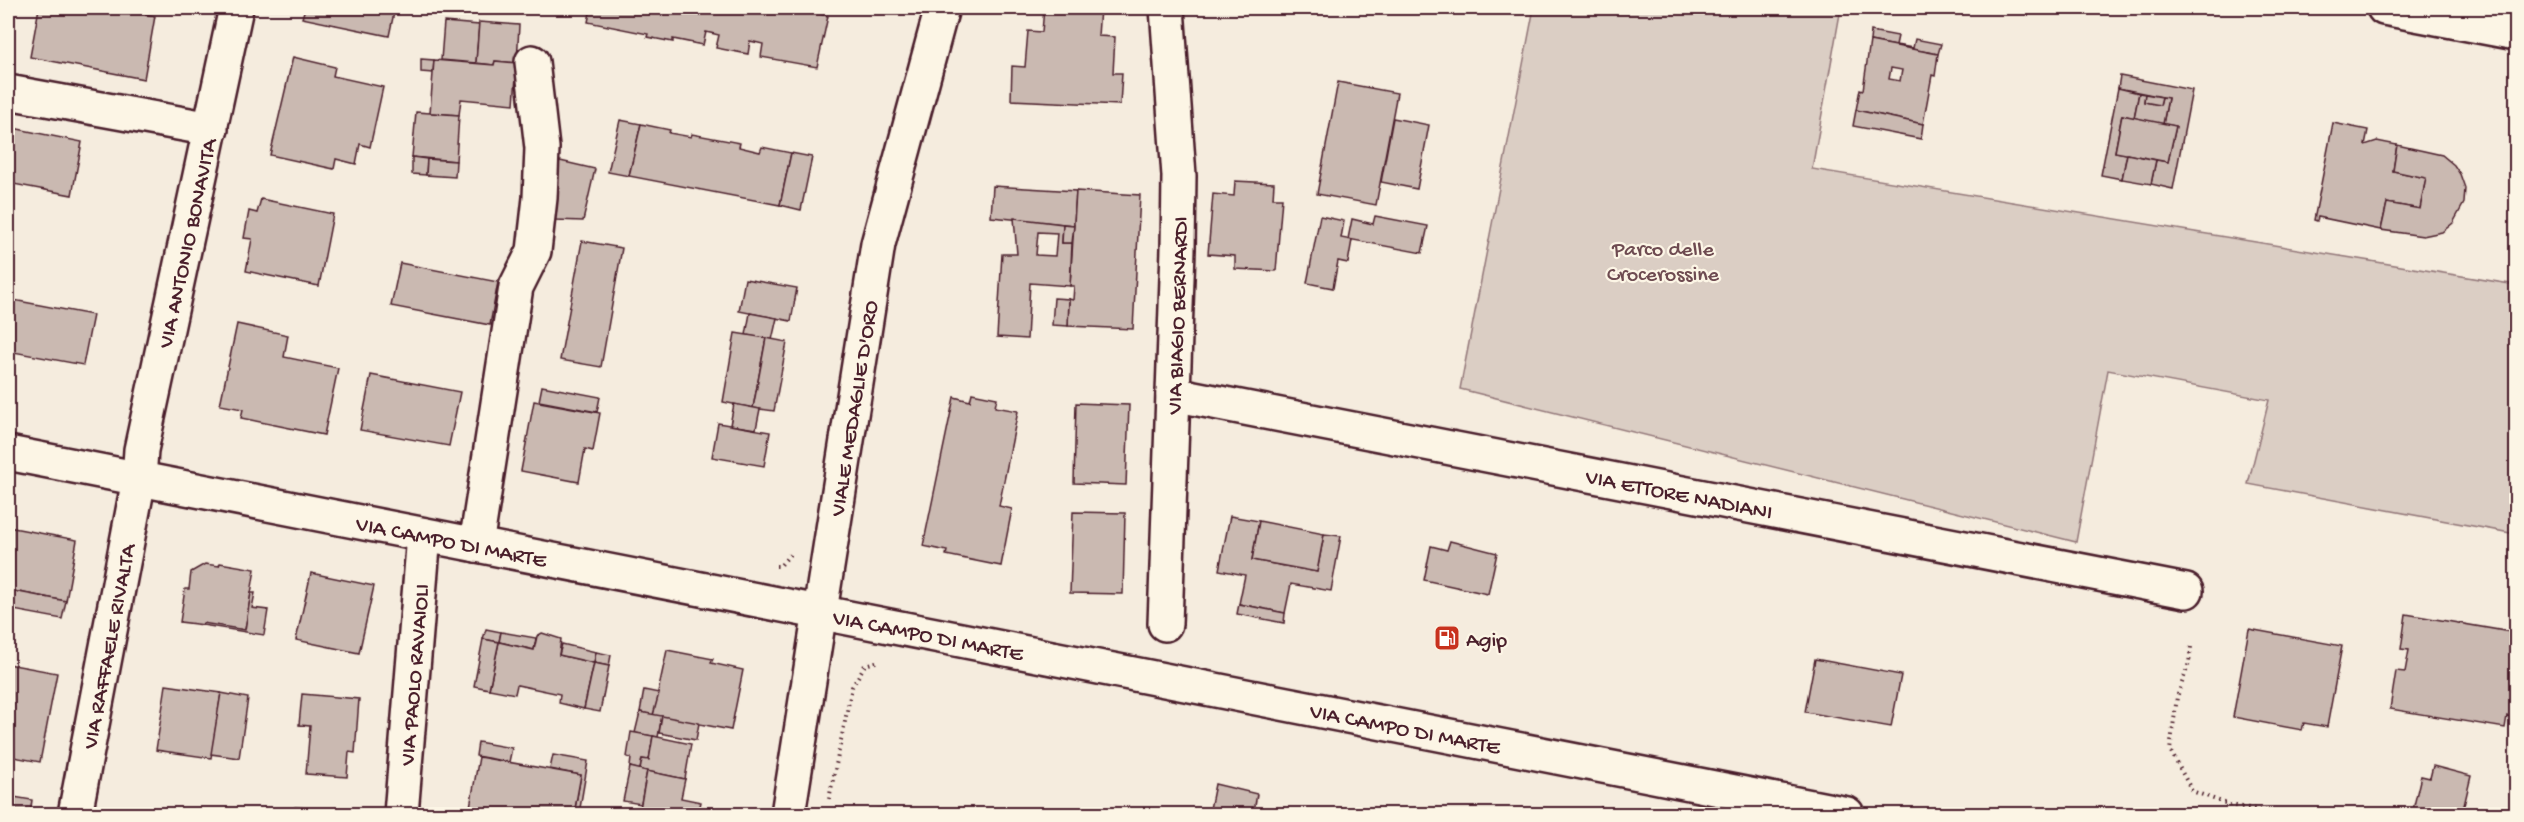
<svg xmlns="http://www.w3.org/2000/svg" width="2524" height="822" viewBox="0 0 2524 822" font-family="'Gochi Hand',sans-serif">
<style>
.green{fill:#dbcec4;stroke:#927678;stroke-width:1.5}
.building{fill:#cab9b1;stroke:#4a1f2b;stroke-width:1.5;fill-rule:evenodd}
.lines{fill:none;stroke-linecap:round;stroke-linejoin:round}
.street-casing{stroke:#4a1f2b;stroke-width:38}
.secondary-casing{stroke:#4a1f2b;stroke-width:38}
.path{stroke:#4a1f2b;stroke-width:4;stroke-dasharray:1.5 4.5;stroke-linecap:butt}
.street{stroke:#fcf5e5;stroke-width:33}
.secondary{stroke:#fcf5e5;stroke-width:33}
.labels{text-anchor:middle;stroke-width:4.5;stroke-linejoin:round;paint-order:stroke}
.street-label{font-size:22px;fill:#4a1f2b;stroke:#fcf5e5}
.park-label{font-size:22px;fill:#6e4b51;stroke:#fcf5e5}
.poi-label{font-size:22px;fill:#4a1f2b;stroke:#fcf5e5;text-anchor:start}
</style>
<rect width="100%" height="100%" fill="#f5ecde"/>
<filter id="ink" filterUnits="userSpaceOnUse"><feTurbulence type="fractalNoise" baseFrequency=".0167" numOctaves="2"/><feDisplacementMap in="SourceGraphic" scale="12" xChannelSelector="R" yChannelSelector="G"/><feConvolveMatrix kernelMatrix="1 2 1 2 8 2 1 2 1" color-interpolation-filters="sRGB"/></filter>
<g filter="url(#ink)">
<polygon class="green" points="1534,8 1841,8 1812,169 2516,285 2516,534 2248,484 2269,400 2108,370 2076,542 1460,389"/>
<g class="building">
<polygon points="39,8 114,8 155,16 144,79 30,57"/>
<polygon points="305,8 395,8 389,36 302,18"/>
<polygon points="591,8 793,8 828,16 817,67 761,57 763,44 750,41 748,54 716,48 719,35 706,32 703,45 673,39 673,42 647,37 648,34 588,22"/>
<polygon points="1044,8 1100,8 1098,36 1115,37 1113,73 1122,73 1120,105 1011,100 1012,66 1025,67 1028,31 1042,32"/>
<polygon points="444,22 479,25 476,63 441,60"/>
<polygon points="479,22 519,25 517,63 495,61 494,65 476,63"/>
<polygon points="1871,31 1898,36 1896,45 1913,48 1915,39 1941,44 1938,54 1870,41"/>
<path d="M1870 41 1938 54 1935 76 1932 75 1923 124 1856 110 1860 89 1863 90ZM1891 68 1902 70 1900 81 1889 79Z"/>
<polygon points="293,57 335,67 333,76 383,87 370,147 360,144 356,164 336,159 334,169 270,155"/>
<polygon points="421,59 434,60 433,73 421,72"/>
<polygon points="434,60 494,65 495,61 517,63 514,104 461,99 459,115 430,113"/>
<polygon points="2120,76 2192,90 2173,189 2151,184 2156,160 2168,162 2176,126 2163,124 2168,98 2118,88"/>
<polygon points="1338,82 1397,93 1376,205 1317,194"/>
<polygon points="2118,88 2139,93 2134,118 2122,115 2115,152 2127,154 2122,179 2101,175"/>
<polygon points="2139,93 2145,94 2144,102 2160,105 2162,97 2168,98 2163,124 2134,118"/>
<polygon points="2145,94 2162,97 2160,105 2144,102"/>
<polygon points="1856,110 1923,124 1921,139 1853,126"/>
<polygon points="416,112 459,115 456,161 412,157"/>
<polygon points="2122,115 2176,126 2168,162 2115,152"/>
<polygon points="1393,118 1429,125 1417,189 1381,182"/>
<polygon points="620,120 641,124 629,176 608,172"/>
<polygon points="2333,123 2368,130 2365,145 2377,141 2397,145 2393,171 2426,178 2420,209 2387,203 2381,230 2318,217 2317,221 2314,220"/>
<polygon points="641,124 670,130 669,133 691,137 692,134 740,143 739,147 760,152 762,147 791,153 780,205 629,176"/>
<polygon points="8,127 82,142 72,195 8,183"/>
<polygon points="2397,145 2442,155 2454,165 2460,174 2465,188 2464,203 2453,223 2442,232 2423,236 2381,230 2387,203 2420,209 2426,178 2393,171"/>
<polygon points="791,153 812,157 801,210 780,205"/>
<polygon points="2127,154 2156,160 2151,184 2122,179"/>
<polygon points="412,157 427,159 426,175 412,174"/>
<polygon points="427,159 456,161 455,177 426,175"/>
<polygon points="556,160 595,169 583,221 555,220"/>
<polygon points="1235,181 1274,183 1273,198 1282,198 1276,271 1235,269 1235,256 1208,254 1213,194 1234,196"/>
<polygon points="993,186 1076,191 1074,225 991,217"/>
<polygon points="1076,191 1140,195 1133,329 1068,326 1069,299 1073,300 1074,286 1070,286"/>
<polygon points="261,199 333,214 319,286 246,271 252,239 244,238 249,211 257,213"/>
<polygon points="1320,216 1344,221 1341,238 1352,240 1348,263 1338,261 1333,288 1307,283"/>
<polygon points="1375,216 1428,226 1422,253 1348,239 1352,219 1373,224"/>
<path d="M1014 218 1063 224 1062 243H1072L1070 286 1030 283 1027 339 997 337 1002 254H1017ZM1038 232 1057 233 1055 256 1036 255Z"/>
<polygon points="1063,224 1074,225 1072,243 1062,243"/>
<polygon points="582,241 622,248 601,367 560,360"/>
<polygon points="400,263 498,282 490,325 391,306"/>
<polygon points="745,279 797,288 791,321 739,311"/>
<polygon points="1054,298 1069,299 1068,326 1052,325"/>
<polygon points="8,299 93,315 83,365 8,351"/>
<polygon points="750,313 777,318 772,340 746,335"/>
<polygon points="237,324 288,335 284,357 338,368 324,435 241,418 243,409 220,405"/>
<polygon points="735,333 766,338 753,408 723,402"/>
<polygon points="766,338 787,342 774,411 753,408"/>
<polygon points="371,375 460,392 449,446 360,430"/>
<polygon points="542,386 600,397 597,412 539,401"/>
<polygon points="972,393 997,398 995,407 1018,411 999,506 1012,509 1001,566 946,555 947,551 923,546 954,397 970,401"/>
<polygon points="534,401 600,413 593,451 585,449 579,482 521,471"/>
<polygon points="1076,403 1129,405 1126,485 1074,483"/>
<polygon points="734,404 760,409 756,429 730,425"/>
<polygon points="718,423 770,432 764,466 712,457"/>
<polygon points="1073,512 1125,513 1123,594 1070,593"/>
<polygon points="1230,516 1259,521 1252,560 1317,572 1324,534 1341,536 1331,591 1291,584 1285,613 1239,604 1245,575 1219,570"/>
<polygon points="1259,521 1324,534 1317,572 1252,560"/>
<polygon points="8,527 77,540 66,601 8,590"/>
<polygon points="1450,541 1497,553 1488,594 1424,580 1431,546 1447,550"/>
<polygon points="220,563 255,569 245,630 180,622 185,589 189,589 191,572 205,564 219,566"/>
<polygon points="311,573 374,586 359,653 296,640"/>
<polygon points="8,590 66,601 62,619 8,609"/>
<polygon points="251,593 255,593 252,608 268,610 264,635 202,625 203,623 245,630"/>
<polygon points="1239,604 1285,613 1284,623 1237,614"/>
<polygon points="2406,614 2516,633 2516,718 2507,716 2505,728 2390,709 2396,671 2405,672 2409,650 2401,649"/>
<polygon points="486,629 501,632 499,642 483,639"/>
<polygon points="2249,629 2342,646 2327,727 2304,723 2302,730 2233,717"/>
<polygon points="501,632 536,638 534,650 499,642"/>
<polygon points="542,633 561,639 559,655 594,663 584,709 559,703 560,694 517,685 515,694 489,689 499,642 534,650 537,636"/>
<polygon points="483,639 499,642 489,689 474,686"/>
<polygon points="562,644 596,652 594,663 559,655"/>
<polygon points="667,650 713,659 711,663 743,670 731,730 653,715"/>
<polygon points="596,652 611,655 609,666 594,663"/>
<polygon points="1815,659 1901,675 1891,727 1805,712"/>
<polygon points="594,663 609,666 600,712 584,709"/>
<polygon points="8,664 57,673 40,762 8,756"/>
<polygon points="166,685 221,693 211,758 156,750"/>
<polygon points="644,690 659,693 653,715 640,712"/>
<polygon points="221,693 248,698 239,758 211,754"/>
<polygon points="302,694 359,699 355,753 349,752 347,777 306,774 310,726 299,725"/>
<polygon points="640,712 662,716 658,737 635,733"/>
<polygon points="662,716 699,723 696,740 659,733"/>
<polygon points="631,732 653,736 649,760 642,759 640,770 630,767 631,758 627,757"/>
<polygon points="653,736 691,744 685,779 640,770 642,759 649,760"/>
<polygon points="478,742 512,748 509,762 476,756"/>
<polygon points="553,755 588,761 579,814 574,814 581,775 550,769"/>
<polygon points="479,757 581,775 574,814 511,814 470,807"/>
<polygon points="2433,766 2471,776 2462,814 2412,814 2421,776 2430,778"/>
<polygon points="630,767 647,771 641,804 623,801"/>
<polygon points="647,771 685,779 681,798 701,802 698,814 639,814"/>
<polygon points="1215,784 1257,794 1254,811 1270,814 1209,814"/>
<polygon points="8,796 32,800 30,814 8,814"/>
<polygon points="295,807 358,812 358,814 294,814"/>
<polygon points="1601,807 1640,814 1600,814"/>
<polygon points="877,809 909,814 876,814"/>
</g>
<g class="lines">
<g class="street-casing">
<g id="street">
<polyline points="2384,8 2516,33"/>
<polyline points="8,92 211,129"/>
<path id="s1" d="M1173 394 2186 591"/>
<polyline points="476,545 516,287 534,251 540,198 542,148 532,62"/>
<path id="s2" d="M1165 624 1178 249 1179 176 1167 8"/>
<path id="s3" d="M75 814 139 479 141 450 236 8"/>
<path id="s4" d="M401 814 424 535"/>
</g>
</g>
<g class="secondary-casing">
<g id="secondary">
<path id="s5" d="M8 453 1847 814"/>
<path id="s6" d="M788 814 878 244 942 8"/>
</g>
</g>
<g class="path">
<polyline points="776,566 780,566 792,552"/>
<polyline points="2191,647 2189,663 2177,697 2170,750 2192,791 2230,805 2267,811"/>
<polyline points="829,799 852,687 865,665 879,661"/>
</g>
<use href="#street" class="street"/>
<use href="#secondary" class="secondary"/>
</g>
</g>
<defs>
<g id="fuel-square" transform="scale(1.35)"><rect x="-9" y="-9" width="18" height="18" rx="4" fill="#c8321e" stroke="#fcf5e5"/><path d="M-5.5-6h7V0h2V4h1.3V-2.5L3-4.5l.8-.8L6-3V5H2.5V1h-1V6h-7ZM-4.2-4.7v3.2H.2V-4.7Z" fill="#fff"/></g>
</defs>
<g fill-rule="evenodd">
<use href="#fuel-square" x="1447" y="638"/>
</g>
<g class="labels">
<g class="street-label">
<text dy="8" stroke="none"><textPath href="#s3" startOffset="582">VIA ANTONIO BONAVITA</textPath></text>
<text dy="8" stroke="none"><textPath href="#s2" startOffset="309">VIA BIAGIO BERNARDI</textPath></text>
<text dy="8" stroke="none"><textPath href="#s6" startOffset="411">VIALE MEDAGLIE D'ORO</textPath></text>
<text dy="8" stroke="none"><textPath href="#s1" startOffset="516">VIA ETTORE NADIANI</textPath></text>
<text dy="8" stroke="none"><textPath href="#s5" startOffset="452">VIA CAMPO DI MARTE</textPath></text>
<text dy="8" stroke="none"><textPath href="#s5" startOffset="938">VIA CAMPO DI MARTE</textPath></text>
<text dy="8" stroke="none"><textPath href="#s3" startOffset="171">VIA RAFFAELE RIVALTA</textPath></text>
<text dy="8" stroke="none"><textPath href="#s4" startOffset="140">VIA PAOLO RAVAIOLI</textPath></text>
<text dy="8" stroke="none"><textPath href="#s5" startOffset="1424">VIA CAMPO DI MARTE</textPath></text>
</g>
<g class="park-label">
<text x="1663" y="255">Parco delle<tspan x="1663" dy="25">Crocerossine</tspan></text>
</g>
<g class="poi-label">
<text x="1466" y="646">Agip</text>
</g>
</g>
<rect width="2524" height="822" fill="none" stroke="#fcf5e5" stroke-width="30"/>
<rect x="15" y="15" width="2494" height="792" fill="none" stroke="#4a1f2b" stroke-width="2" filter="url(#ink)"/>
</svg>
